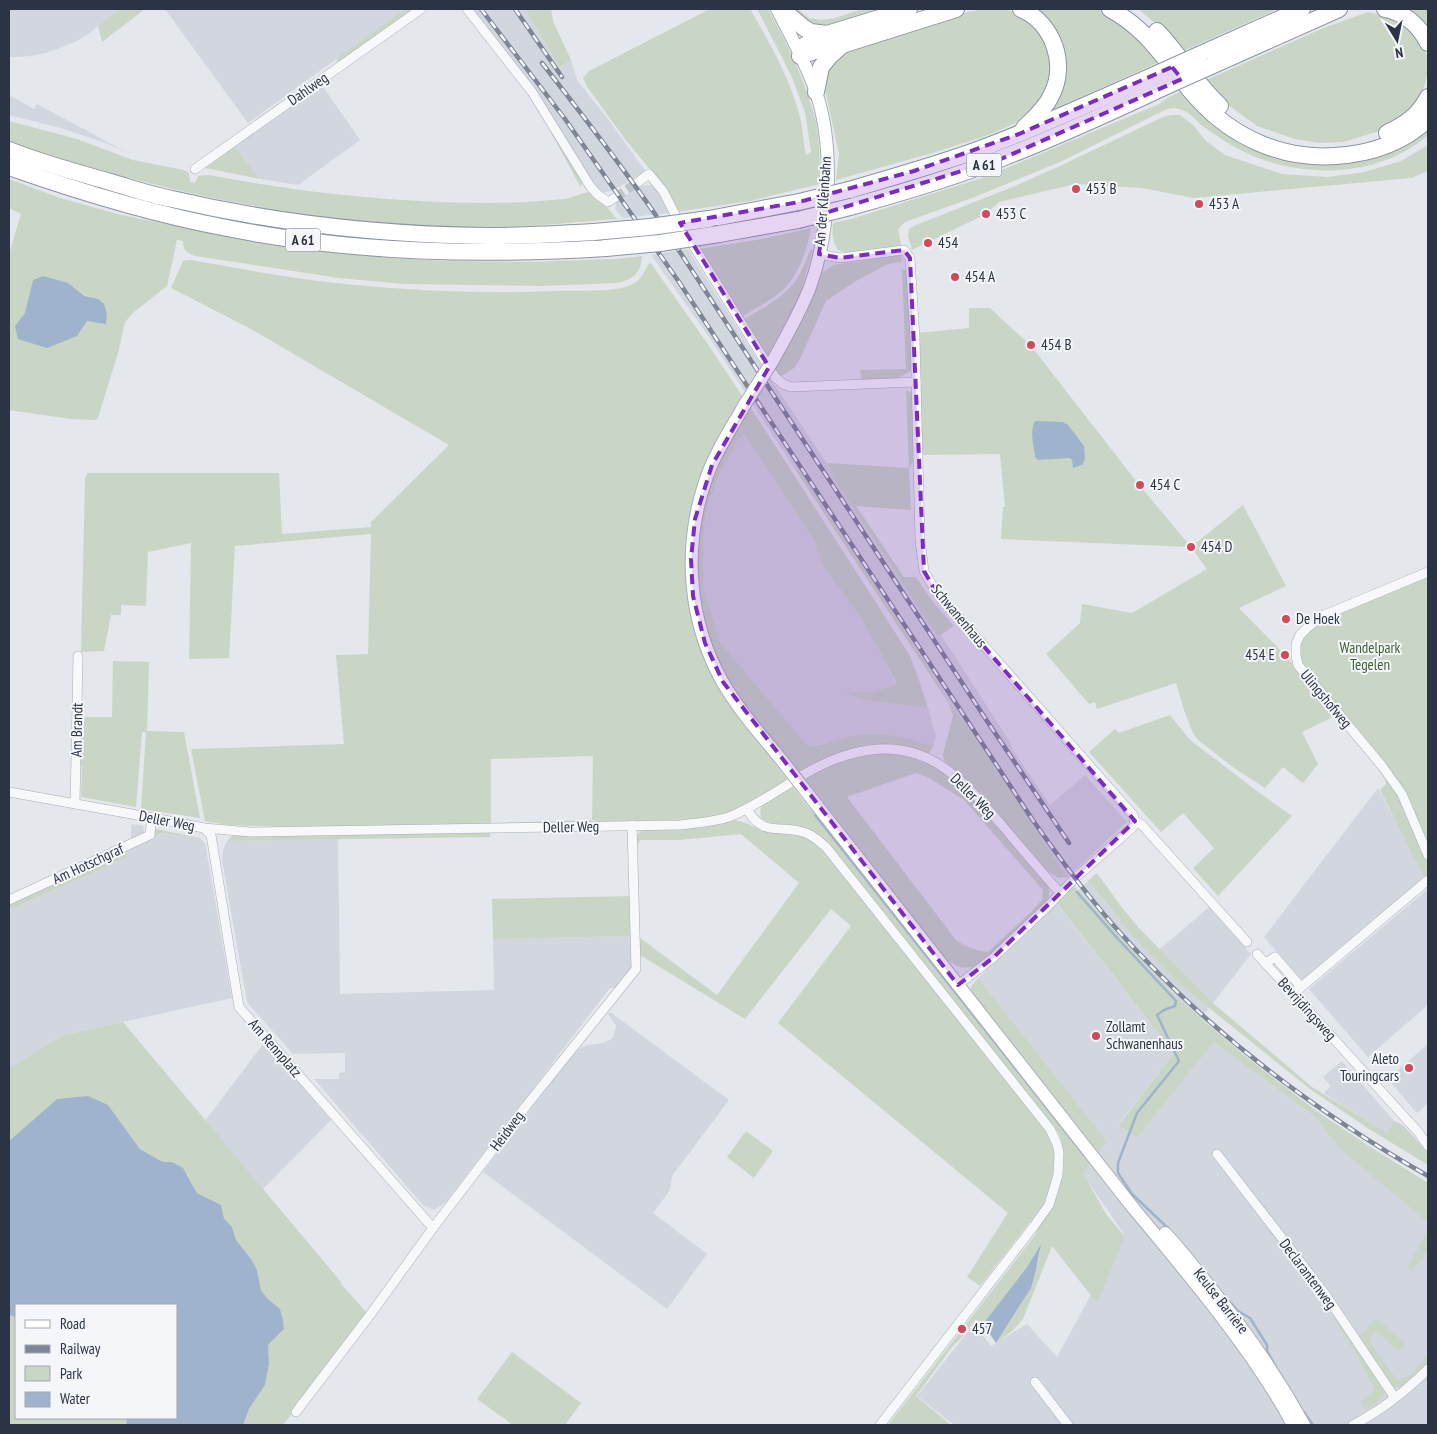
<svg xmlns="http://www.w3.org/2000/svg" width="1437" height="1434" viewBox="0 0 1437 1434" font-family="'PT Sans Narrow',sans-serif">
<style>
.built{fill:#d2d6de}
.green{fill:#c9d6c5;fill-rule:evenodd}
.water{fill:#9fb4cc}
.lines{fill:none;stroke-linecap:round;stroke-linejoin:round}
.stream{stroke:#9fb4cc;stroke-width:2.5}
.street-tunnel{stroke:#bfc3cb;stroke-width:9;stroke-dasharray:9 4.5;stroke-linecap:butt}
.street-casing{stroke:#a9aeb7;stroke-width:10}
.secondary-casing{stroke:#a9aeb7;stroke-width:14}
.highway-casing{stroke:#8b94a3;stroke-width:18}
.street{stroke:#f7f8fa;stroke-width:9}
.secondary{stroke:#fff;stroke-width:12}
.highway{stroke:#fff;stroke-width:16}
.rail-casing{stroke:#7d8696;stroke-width:4.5}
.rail{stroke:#f4f6f9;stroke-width:2.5;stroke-dasharray:8;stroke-linecap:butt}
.secondary-bridge-casing{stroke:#a9aeb7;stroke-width:14;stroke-linecap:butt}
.highway-bridge-casing{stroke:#8b94a3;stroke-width:18;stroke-linecap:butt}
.secondary-bridge{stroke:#fff;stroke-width:12}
.highway-bridge{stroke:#fff;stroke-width:16}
.marked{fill:#7b2cbf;fill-opacity:0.2;stroke:#7b2cbf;stroke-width:4;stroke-dasharray:10 6;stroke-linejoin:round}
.poi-dot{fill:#d1495b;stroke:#f4f6f9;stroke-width:2}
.labels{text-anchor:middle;stroke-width:4;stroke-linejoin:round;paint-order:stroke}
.shield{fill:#f4f6f9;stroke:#676e7b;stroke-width:1}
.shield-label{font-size:14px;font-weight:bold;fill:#2b3445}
.street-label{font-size:15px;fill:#2b3445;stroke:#f4f6f9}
.poi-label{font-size:15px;fill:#2b3445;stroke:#f4f6f9;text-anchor:start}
.park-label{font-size:15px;fill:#3f6138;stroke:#f4f6f9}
</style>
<rect width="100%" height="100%" fill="#e4e7ec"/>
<g class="built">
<polygon points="9,9 120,9 88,34 75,42 46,53 31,56 15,57 9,57"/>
<polygon points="165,9 405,9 248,123"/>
<polygon points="470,9 525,9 560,68 571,60 577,80 608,119 646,172 612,191 600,193"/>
<polygon points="321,84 360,140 298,185 260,179 235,147"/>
<polygon points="9,95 34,109 37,104 126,152 103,142 64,129 9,115"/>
<polygon points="652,185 660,195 669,213 623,218 615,209 616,204 618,200 640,186"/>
<polygon points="688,249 748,345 834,474 832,476 937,635 941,635 1008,739 1013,750 1050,805 1085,775 1127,822 1067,877 971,730 949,704 932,673 804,476 791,463 707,334 651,255"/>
<polygon points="744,433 816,544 821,562 862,620 897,685 873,692 845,692 864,700 928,708 936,736 933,747 920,742 886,736 868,735 854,736 828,743 808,746 719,641 703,585 704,528 707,509 718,477 738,440"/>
<polygon points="1378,788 1425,877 1302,980 1264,937"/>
<polygon points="131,824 143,826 144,834 131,840"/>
<polygon points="163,833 200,838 205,843 232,998 64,1035 9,1068 9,910 128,857 125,849"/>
<polygon points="338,839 340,994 494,990 493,939 631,936 632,968 618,988 610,988 445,1203 434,1210 423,1205 314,1079 339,1079 339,1073 345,1072 345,1053 293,1054 247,1002 222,860 223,850 227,841"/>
<polygon points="1088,881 1111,910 1178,983 1209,1008 1201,1018 1174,995 1078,891"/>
<polygon points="1428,889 1428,1005 1368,1057 1309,989"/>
<polygon points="1057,904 1174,1053 1119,1124 1137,1136 1214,1042 1315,1117 1339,1148 1428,1185 1428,1425 954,1425 917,1396 974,1324 991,1346 1027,1324 1057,1357 1124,1234 1082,1173 1107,1141 978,978"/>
<polygon points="1209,907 1251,954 1213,1003 1159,950"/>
<polygon points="610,1012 729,1100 672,1176 670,1190 653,1213 707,1254 667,1309 483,1172 572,1055 579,1049 588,1045 603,1043 613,1038 616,1026 608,1014"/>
<polygon points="264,1043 331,1120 263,1189 205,1121"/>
<polygon points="1428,1044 1428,1103 1417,1113 1388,1079"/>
<polygon points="1342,1061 1394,1121 1387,1133 1325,1094 1324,1093 1331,1086 1323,1077"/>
</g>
<g class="green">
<polygon points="120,9 145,9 102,42 98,26"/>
<polygon points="405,9 417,9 339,62 336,59"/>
<polygon points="525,9 551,9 553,21 571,60 560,68"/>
<path d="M710 9H750C769 41 789 77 799 113 803 127 803 142 806 155L811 152 805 112 791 75 757 9H768C788 45 806 82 816 122 820 141 820 165 820 184L750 201 676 212 663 185 625 139 588 88 583 78 589 71Z"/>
<polygon points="789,9 798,9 809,18 822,20 835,18 862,9 892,9 826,29 812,29"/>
<polygon points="995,9 1007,10 1019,13 1031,20 1052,49 1049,91 1022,120 991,134 936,152 836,180 839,154 824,84 827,62 844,50 963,13 979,10"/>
<polygon points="1029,9 1100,9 1123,22 1161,61 1042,115 1061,73"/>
<polygon points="1138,9 1278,9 1181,52 1159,26"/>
<polygon points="1397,9 1428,9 1428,37"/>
<polygon points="1368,12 1392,18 1417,36 1427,56 1428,73 1421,98 1393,127 1343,142 1319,143 1295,139 1257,126 1227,104 1204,81 1321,29"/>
<path d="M1184 90 1214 124 1311 162 1428 125V135C1376 181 1290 180 1231 145 1221 139 1210 131 1200 124 1195 119 1189 112 1182 110 1177 108 1172 108 1167 109L1060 162 972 198 905 222 898 229 901 244 899 248 849 253 838 250C832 240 832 234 833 223L851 219 985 177 1159 104 1169 97Z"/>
<polygon points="541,114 582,180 581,188"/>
<polygon points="1173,115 1180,115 1193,125 1206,141 1225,155 1282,174 1328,177 1364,172 1401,161 1428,145 1428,171 1411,178 1194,198 1142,188 1075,184 999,202 986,214 912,250 908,236 909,229 916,225 1015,186 1060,166 1165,116"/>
<path d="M9 121 77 139 133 160 184 170 189 173 190 182 195 183 198 176 209 175C298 192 389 202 481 203 509 203 536 202 564 199 572 198 583 192 590 192 597 193 612 213 617 219 575 222 534 227 492 227 368 227 244 209 125 177 85 166 47 155 9 141Z"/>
<polygon points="235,147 260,179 205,168"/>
<path d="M9 179 60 198 121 215 258 242 359 255 445 261 526 262 615 259 642 256C641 273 634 280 616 283L542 286 404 284 339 278 195 256C186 253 183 250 183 241L177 240 167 286 134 312 125 322 118 353 98 418 95 420 71 419 9 410V254L21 214 9 208ZM68 283 86 296 98 299 77 336 15 326 25 313Z"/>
<path d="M811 228C807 250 799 275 782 291 770 301 756 308 743 316L699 249 762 239Z"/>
<path d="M813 249 800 296 767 356 745 319C764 307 788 296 799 275 804 267 807 258 810 250Z"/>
<polygon points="896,255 901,256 902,261 901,262 888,264 856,281 826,301 800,359 794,368 781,376 773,366 815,293 822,273 833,265"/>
<path d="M191 260C242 269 293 279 345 284 415 291 486 294 556 291 579 290 610 293 631 285 641 281 645 270 650 262L707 343 743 397 717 442 687 570 688 600 697 636 737 714 787 779 756 800 727 813 702 819 598 822 595 820H592L588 823 288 827 228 825 205 821 191 749 344 744 336 655 368 654 371 534 235 546 229 658 189 659 191 543 148 552 146 606 121 605V615H111L104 651 81 652 85 479 87 473H279L282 534 371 527V522L449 445 251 329 171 288 183 261ZM593 756 592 820 491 823V759Z"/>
<path d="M902 269 909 272 911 370C899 382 878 379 861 379L860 370 906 369Z"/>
<path d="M969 308H990L1031 346 1140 486 1191 547 1243 505 1286 586 1239 608 1285 655 1335 716 1302 732 1318 764 1303 783 1283 767 1265 788 1234 768 1197 739 1192 731 1184 710 1176 683 1097 709 1095 702 1089 704 1046 654 1080 623 1082 604 1132 613 1207 569 1191 547 1001 539 1003 507H1005L1000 454 920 455 918 333 969 328ZM1033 425 1082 465 1068 458H1035L1032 435Z"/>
<polygon points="906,390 912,393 913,462 909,469 911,510 856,506 904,577 916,577 933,602 954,626 941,635 937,635 832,476 834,474 827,463 909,468"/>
<path d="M749 405 909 654 918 677 928 708 864 700 843 692H873L897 684 862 620 821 562 816 544 744 433 738 440 718 477 707 509 704 528 703 585 719 641 808 746C814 745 821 745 827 743 836 741 844 737 853 736 879 732 910 737 933 747L929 753 910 748 889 744 865 745 829 756 800 772 748 710 723 675 701 614 696 563 698 528 715 468Z"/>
<polygon points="791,463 804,476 932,673 949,704 971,730 1067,877 1058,878 1044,868 968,781 944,761 943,754 953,716 949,704"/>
<path d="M1428 568V885L1380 790 1386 784 1383 768 1298 659C1300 642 1302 637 1315 625L1311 619Z"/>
<polygon points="113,661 149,662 147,731 184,732 200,818 141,809 146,732 142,732 136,807 81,797 82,766 77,766 79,717 112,717"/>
<polygon points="1170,715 1190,740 1261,794 1292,816 1218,896 1193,868 1214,848 1183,813 1161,832 1089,752 1115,729 1119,733"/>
<path d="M879 753C897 754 918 757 934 766 959 780 977 803 995 824 1012 844 1029 863 1046 882 1051 891 1050 895 1045 904L979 965C964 970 958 968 946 959L805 778 824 767 860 754ZM916 773 929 778 964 800 1043 890 1042 900 1031 912 988 952C975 950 966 947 956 940L847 797Z"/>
<path d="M792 786 806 804 840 842 1091 1162 1083 1173 1106 1214 1125 1237 1097 1303 1052 1246 1023 1319 1011 1332 996 1343C1014 1315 1041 1279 1040 1245L1027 1267 983 1324 976 1319 965 1334 952 1347 916 1396 951 1425H888L1036 1234 1038 1225 1056 1198 1063 1176 1064 1153 1059 1134 880 907 825 840 811 830 776 824 767 822 761 818 760 810 763 803Z"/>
<path d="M734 820 746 823 760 830 801 835 821 847 1045 1128C1047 1134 1052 1140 1053 1146 1058 1165 1050 1188 1043 1205L980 1286 967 1277 1008 1213 778 1023 851 926 831 909 745 1019 640 955V938L717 995 799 883 741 834 679 840H641L637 844V835L643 829H680L706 827Z"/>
<polygon points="156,829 200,838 163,833 153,837"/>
<polygon points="490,831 490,837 227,841 233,835 239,833"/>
<polygon points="125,849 128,857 9,910 9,903"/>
<polygon points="1097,873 1120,905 1138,927 1213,1003 1312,1087 1387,1133 1394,1121 1403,1125 1428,1153 1428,1165 1369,1129 1310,1089 1178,983 1136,940 1088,881"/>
<polygon points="1074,886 1174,995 1245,1056 1319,1113 1375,1150 1428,1183 1428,1222 1339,1148 1315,1117 1214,1042 1137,1137 1119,1125 1174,1053 1056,902"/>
<polygon points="630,896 631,936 493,939 492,899"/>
<polygon points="978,978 1107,1141 1098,1153 971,992 971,987"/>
<polygon points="123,1022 341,1282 341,1284 368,1314 283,1425 243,1425 249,1409 265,1385 269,1364 268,1345 284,1329 280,1309 267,1298 261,1290 257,1270 252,1260 236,1240 232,1227 224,1218 221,1205 197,1193 187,1174 172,1162 163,1162 140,1149 108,1105 57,1099 9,1141 9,1068 64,1035"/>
<polygon points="746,1131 773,1151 754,1178 727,1157"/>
<polygon points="1428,1229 1428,1251 1411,1272 1408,1267"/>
<polygon points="9,1315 16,1317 16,1418 127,1418 126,1425 9,1425"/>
<path d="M1376 1318 1405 1343 1404 1348 1401 1350 1397 1349 1376 1331 1370 1338 1372 1345 1397 1380C1409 1381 1421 1363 1428 1354V1367L1405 1387H1393L1358 1338Z"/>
<polygon points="1334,1319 1337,1319 1384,1391 1384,1396 1366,1411 1361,1402 1374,1389 1357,1355"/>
<polygon points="512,1352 581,1403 565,1425 513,1425 477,1399"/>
</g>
<g class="water">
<polygon points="43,276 68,283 85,296 98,299 104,304 107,314 106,324 87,321 77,336 47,348 18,339 15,326 25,313 33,280"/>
<path d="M1035 421 1063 422 1068 425 1084 446 1085 459 1082 465 1073 468 1072 460 1069 458 1038 460 1035 457C1034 447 1029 431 1035 421Z"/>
<polygon points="88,1096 108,1105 140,1149 163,1162 172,1162 183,1168 197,1193 221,1205 224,1218 232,1227 236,1240 252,1260 257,1270 261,1290 267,1298 280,1309 283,1320 284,1329 268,1345 269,1364 265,1385 249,1409 243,1425 126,1425 127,1418 176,1418 176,1305 16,1305 16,1317 9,1315 9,1141 57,1099"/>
<polygon points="1041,1244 1036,1270 1031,1288 996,1343 983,1324 1027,1267"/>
</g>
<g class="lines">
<g class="stream">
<polyline points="815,815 1084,1155"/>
<polyline points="1077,892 1118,939 1176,1001 1175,1006 1164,1010 1157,1015 1179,1061 1137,1113 1118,1163 1118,1173 1132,1194 1169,1229"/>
<polyline points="1230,1302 1238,1311 1250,1318 1267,1345 1267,1351 1276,1367"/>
<polyline points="1304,1412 1313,1425"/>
</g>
<polyline class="street-tunnel" points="616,197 638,182"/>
<g class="street-casing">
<g id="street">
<polyline points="467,9 532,92 590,186 597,194 608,202 616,197"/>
<polyline points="195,169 421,9"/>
<polyline points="638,182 649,174 663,191 681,226"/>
<polyline points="688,237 775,377 783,384 791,387 916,382"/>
<polyline points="819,254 840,258 904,250 910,258 915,339 920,540 924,571 935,590 1133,815 1135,821 1142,825 1247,942"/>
<polyline points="1428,572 1322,616 1307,628 1300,635 1296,644 1296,655 1298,665 1382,766 1402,794 1428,855"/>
<path d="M9 792 154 818 204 828 250 832 680 825C696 823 713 822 729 817 757 806 782 787 808 772 853 747 903 737 947 770 968 785 984 805 1001 824 1020 847 1040 870 1060 893"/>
<polyline points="75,804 78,656"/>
<path d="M747 809C764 839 780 823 806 833 814 836 820 842 826 847L1050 1129 1057 1144 1059 1153 1058 1175 1049 1205 1034 1226 880 1425"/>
<polyline points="204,828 211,835 239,1007 433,1228"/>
<polyline points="9,900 150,835 151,824 154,818"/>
<polyline points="1257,954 1419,1133 1428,1146"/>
<polyline points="1266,963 1275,957 1301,987"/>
<polyline points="958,985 994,957 1048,906 1075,878 1133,827 1135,821"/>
<polyline points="1293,994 1428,880"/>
<polyline points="1217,1154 1325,1294 1395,1398"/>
<polyline points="1035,1382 1068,1425"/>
<polyline points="296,1412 370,1315 433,1228 526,1106 636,969 632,825"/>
<path d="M1353 1425C1380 1411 1406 1391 1428 1369"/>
</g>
</g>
<g class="secondary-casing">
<g id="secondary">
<path d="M772 362C786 337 800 313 810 287 830 232 835 148 816 92 806 63 791 36 777 9"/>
<path d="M745 404C731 429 714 454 705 482 683 548 688 620 722 681 739 711 763 737 784 763"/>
<path d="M812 799 1134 1209C1161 1241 1188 1274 1214 1307 1243 1345 1271 1383 1293 1425"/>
<path d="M1165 1233C1183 1252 1198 1272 1214 1292 1248 1334 1278 1378 1304 1425"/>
</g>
</g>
<g class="highway-casing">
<g id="highway">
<polyline points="781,9 804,28 811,32 827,34"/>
<path d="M1021 9C1053 23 1068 64 1051 96 1045 109 1034 118 1024 128"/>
<path d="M1110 9C1152 32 1166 64 1197 98 1232 137 1282 160 1335 156 1369 154 1403 143 1428 119"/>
<path d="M1385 9C1405 13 1419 25 1428 43"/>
<path d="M1157 31C1180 55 1196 84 1220 106"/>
<polyline points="805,45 820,39 827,34 909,9"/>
<polyline points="1201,54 1302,9"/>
<polyline points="800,56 831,46 842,45 956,9"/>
<polyline points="1211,66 1339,9"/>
<polyline points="816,92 821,67 830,56 842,45"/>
<path d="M1387 133C1405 125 1419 115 1428 97"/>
<path d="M9 150C41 163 76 172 110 182 131 188 151 195 172 199 275 223 382 235 488 236 523 236 559 234 594 232"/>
<path d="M9 167C80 192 152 214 227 228 352 253 480 256 606 248"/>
<path d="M849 190C893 177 937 165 980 149 1039 127 1095 101 1152 76"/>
<path d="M850 207C901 193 953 178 1002 158 1056 137 1109 113 1162 88"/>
<polyline points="709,219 799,202"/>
<polyline points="719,234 798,220"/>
</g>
</g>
<use href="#street" class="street"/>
<use href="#secondary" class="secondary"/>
<use href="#highway" class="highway"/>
<g class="rail-casing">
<g id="rail">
<path d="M481 9 565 119 679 282 1032 819C1058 856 1085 893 1115 927 1204 1028 1312 1110 1428 1176"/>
<polyline points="515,9 562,77"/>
<path d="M542 63C581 113 619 162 655 214L989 724 1069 843"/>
</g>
</g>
<use href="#rail" class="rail"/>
<g class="secondary-bridge-casing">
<g id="secondary-bridge">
<polyline points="745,404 772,362"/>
<polyline points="784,763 812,799"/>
</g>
</g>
<g class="highway-bridge-casing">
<g id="highway-bridge">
<polyline points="1152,76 1201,54"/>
<polyline points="1162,88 1211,66"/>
<polyline points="799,202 849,190"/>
<polyline points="798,220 850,207"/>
<polyline points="594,232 650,227 709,219"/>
<polyline points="606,248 660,243 719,234"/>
</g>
</g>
<use href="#secondary-bridge" class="secondary-bridge"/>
<use href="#highway-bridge" class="highway-bridge"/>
</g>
<path class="marked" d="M1172 67 1182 79 1001 159 825 213 819 254 840 258 904 250 910 258 924 571 935 590 1135 821 994 957 958 985 723 682 705 643 693 596 691 559 695 519 712 465 769 367 680 223 799 202 914 171 1019 134Z"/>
<g class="poi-dot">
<circle cx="1076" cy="189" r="5"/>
<circle cx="1199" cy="204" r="5"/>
<circle cx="986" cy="214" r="5"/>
<circle cx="928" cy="243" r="5"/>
<circle cx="955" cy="277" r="5"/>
<circle cx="1031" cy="345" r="5"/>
<circle cx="1140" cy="485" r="5"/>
<circle cx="1191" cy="547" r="5"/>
<circle cx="1286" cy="619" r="5"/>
<circle cx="1285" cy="655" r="5"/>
<circle cx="1096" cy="1036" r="5"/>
<circle cx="1409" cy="1068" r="5"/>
<circle cx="962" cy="1329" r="5"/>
</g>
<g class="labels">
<g class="shield">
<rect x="966.5" y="153.5" width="35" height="23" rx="4"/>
<rect x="285.5" y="228.5" width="35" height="23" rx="4"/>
</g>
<g class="shield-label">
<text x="984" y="170">A 61</text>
<text x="303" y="245">A 61</text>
</g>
<g class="street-label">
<text transform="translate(308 89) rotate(-35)" y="5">Dahlweg</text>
<text transform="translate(823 201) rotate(-86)" y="5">An der Kleinbahn</text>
<text transform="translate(959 616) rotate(50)" y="5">Schwanenhaus</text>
<text transform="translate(1326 699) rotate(50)" y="5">Ulingshofweg</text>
<text transform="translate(77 730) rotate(-89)" y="5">Am Brandt</text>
<text transform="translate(973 796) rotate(45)" y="5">Deller Weg</text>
<text transform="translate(167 821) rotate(11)" y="5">Deller Weg</text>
<text transform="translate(571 827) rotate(-1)" y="5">Deller Weg</text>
<text transform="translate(88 864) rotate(-25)" y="5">Am Hotschgraf</text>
<text transform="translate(1307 1009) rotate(48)" y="5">Bevrijdingsweg</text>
<text transform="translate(275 1048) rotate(49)" y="5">Am Rennplatz</text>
<text transform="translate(507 1131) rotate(-53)" y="5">Heidweg</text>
<text transform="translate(1308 1274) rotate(53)" y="5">Declarantenweg</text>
<text transform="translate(1221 1301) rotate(52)" y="5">Keulse Barrière</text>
</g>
<g class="poi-label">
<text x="1086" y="194">453 B</text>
<text x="1209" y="209">453 A</text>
<text x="996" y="219">453 C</text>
<text x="938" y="248">454</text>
<text x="965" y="282">454 A</text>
<text x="1041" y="350">454 B</text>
<text x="1150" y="490">454 C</text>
<text x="1201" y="552">454 D</text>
<text x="1296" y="624">De Hoek</text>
<text x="1275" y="660" text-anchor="end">454 E</text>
<text x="1106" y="1032">Zollamt<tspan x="1106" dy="17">Schwanenhaus</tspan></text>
<text x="1399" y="1064" text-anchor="end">Aleto<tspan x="1399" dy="17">Touringcars</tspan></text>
<text x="972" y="1334">457</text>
</g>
<g class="park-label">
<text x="1370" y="653">Wandelpark<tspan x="1370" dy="17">Tegelen</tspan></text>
</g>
</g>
<rect width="1437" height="1434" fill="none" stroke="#2b3445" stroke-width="20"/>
<rect x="15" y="1304" width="162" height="115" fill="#f4f6f9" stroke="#a4a8b1"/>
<rect x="25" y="1320" width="25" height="8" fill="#ffffff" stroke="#a4a8b1"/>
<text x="60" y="1329" font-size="15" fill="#2b3445">Road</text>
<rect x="25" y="1345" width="25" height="8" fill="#7d8696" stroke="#a4a8b1"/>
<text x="60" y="1354" font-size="15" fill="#2b3445">Railway</text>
<rect x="25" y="1366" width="25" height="15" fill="#c9d6c5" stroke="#a4a8b1"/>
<text x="60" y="1379" font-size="15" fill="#2b3445">Park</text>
<rect x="25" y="1392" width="25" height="15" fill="#9fb4cc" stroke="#a4a8b1"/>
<text x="60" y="1404" font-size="15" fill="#2b3445">Water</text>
<g transform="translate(1397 40) rotate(170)" stroke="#f4f6f9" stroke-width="4" paint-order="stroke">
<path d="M0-4L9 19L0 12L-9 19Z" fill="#2b3445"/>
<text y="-8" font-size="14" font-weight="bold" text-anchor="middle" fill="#2b3445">N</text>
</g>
</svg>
